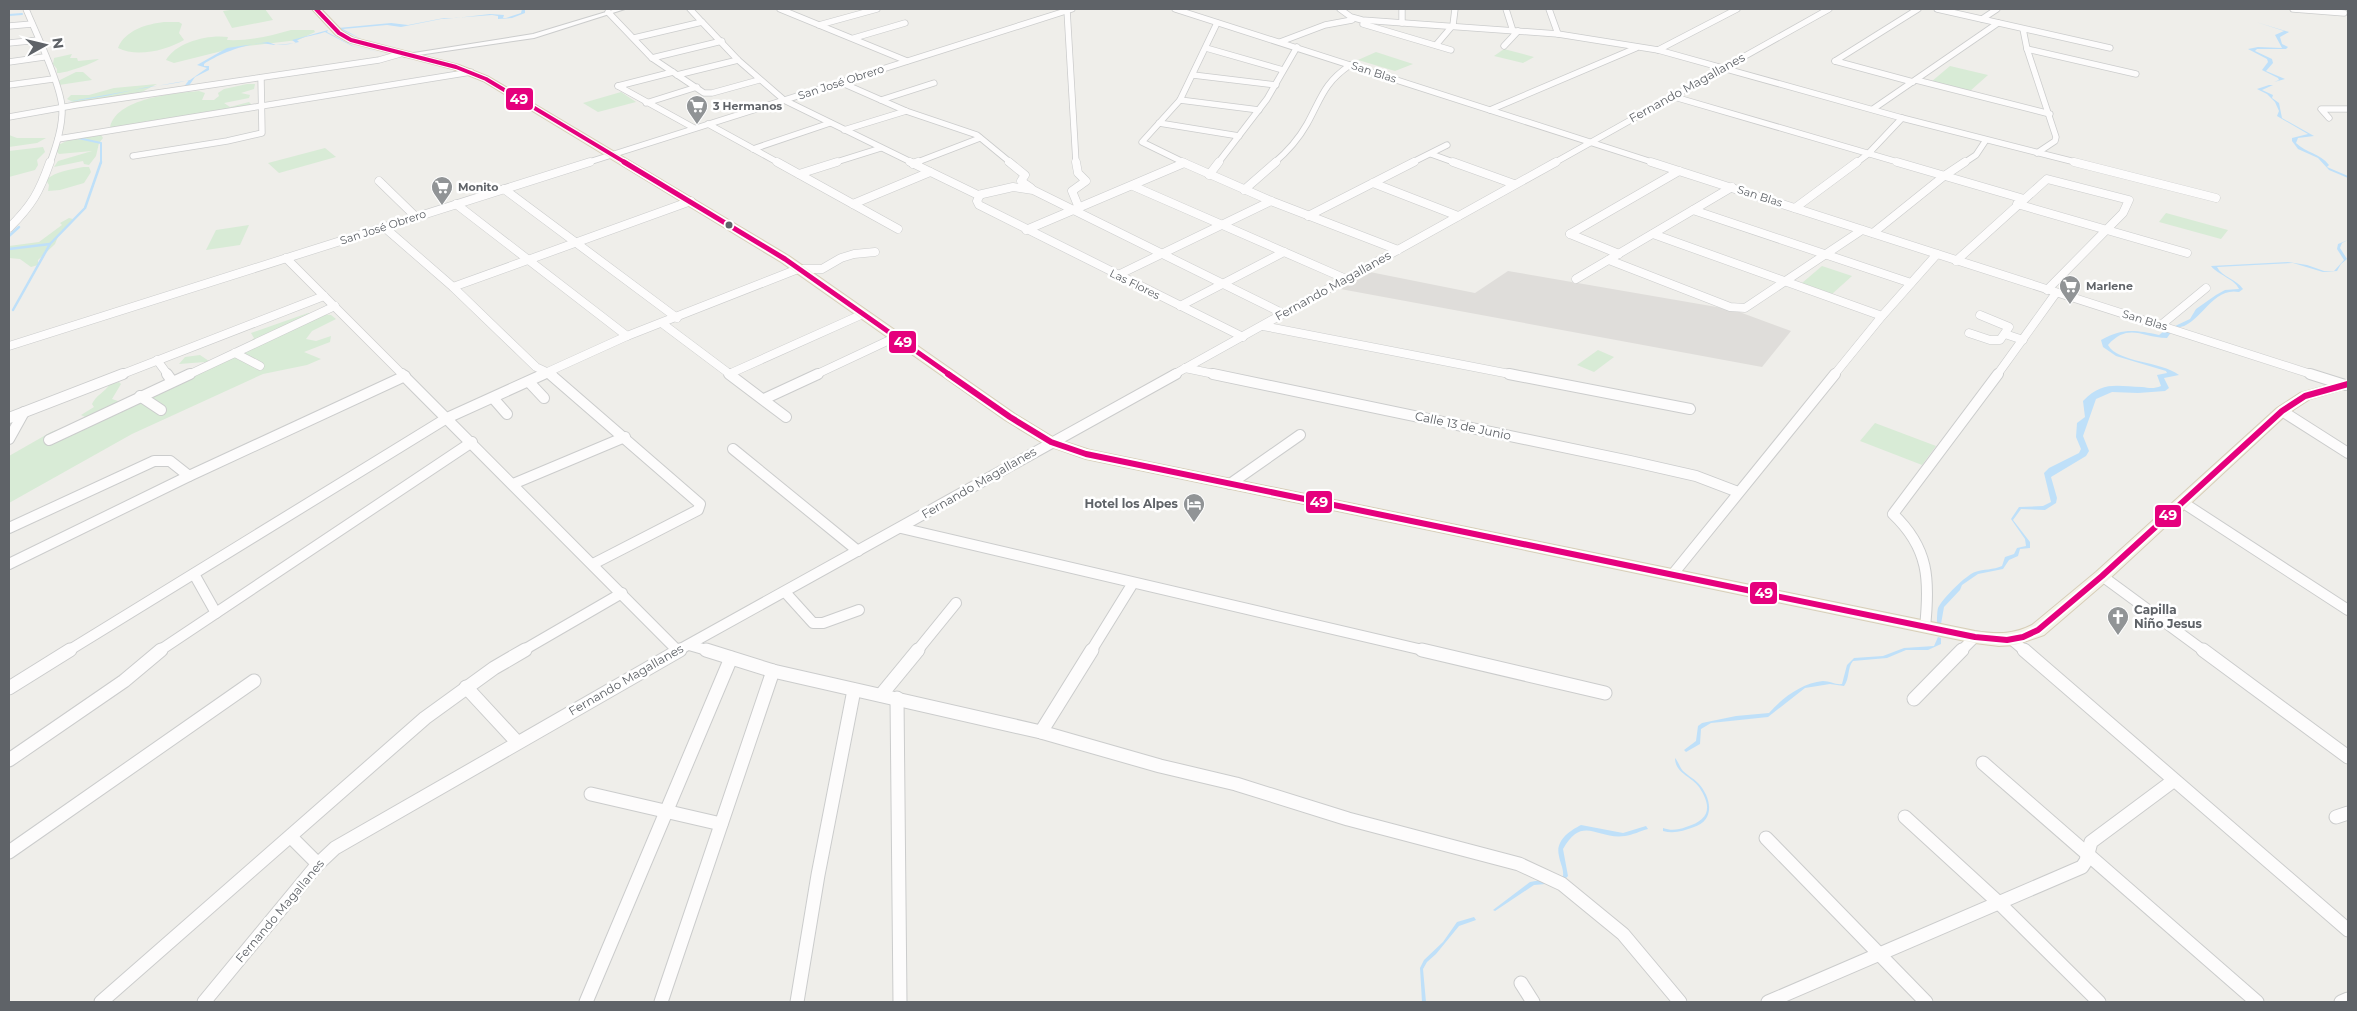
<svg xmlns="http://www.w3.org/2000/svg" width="2357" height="1011" viewBox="0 0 2357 1011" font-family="Montserrat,sans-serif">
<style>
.industrial{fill:#dfddda}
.green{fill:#d8ebd6}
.water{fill:#bfe0f9}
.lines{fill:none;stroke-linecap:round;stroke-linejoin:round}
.stream-far1{stroke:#bfe0f9;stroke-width:2}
.stream{stroke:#bfe0f9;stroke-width:2.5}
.minor-far3-casing{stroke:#cbcccc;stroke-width:7}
.minor-far2-casing{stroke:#cbcccc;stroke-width:9}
.minor-far1-casing{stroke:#cbcccc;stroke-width:12}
.minor-casing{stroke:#cbcccc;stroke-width:15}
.tertiary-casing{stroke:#cbcccc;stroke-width:2}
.primary-casing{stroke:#d7ceb8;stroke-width:2}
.minor-far3{stroke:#fdfcfc;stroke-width:5.5}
.minor-far2{stroke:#fdfcfc;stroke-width:8}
.minor-far1{stroke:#fdfcfc;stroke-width:10}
.minor{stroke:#fdfcfc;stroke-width:13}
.tertiary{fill:#fdfcfc;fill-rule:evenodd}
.primary{fill:#f4f2e9;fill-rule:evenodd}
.bus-1-far2-casing{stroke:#fff;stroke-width:6}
.bus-1-far1-casing{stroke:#fff;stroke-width:8}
.bus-1-casing{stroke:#fff;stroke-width:10}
.bus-1-far2{stroke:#e5007d;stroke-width:4}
.bus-1-far1{stroke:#e5007d;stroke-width:5}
.bus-1{stroke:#e5007d;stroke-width:6}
.bus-dot{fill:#5f6368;stroke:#fff;stroke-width:2}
.labels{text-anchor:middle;stroke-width:5;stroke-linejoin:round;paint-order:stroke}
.far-street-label{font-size:11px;fill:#5f6368;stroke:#fff}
.far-poi-label{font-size:11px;font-weight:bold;fill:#5f6368;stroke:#fff;text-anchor:start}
.street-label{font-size:12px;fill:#5f6368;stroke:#fff}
.poi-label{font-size:12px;font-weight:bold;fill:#5f6368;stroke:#fff;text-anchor:end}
.line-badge{stroke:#fff;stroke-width:2}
.badge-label{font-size:14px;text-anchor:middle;font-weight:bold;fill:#fff}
</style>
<rect width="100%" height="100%" fill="#efeeea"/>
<polygon class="industrial" points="1365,271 1475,293 1508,271 1734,310 1791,331 1762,367 1335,288"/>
<g class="green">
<polygon points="237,9 265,9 273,20 232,28 223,11"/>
<path d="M164 22H179L182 24 179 33 184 40C167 50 137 58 118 48 125 30 147 24 164 22Z"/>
<path d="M291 30H314L315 32 298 40 238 47 174 63 166 60C176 42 209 34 228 37L227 40C249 41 270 36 291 30Z"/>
<polygon points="1504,49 1534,57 1523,63 1494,56"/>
<polygon points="1376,52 1413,64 1395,71 1358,60"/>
<path d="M72 54 70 58H77L78 61 99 59C94 63 64 74 57 73V69L53 64 54 58Z"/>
<polygon points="1950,66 1988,75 1970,91 1931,82"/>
<polygon points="76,72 83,72 92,80 59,85 58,81"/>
<polygon points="157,84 138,94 75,103 67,99 71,95 89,95 114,88"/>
<path d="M247 84H255L254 89 241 93 250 95 249 98 224 103 230 107 249 102 252 105 110 128C115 98 175 93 199 91L205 93 202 100H214L219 96 218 93 224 89Z"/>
<polygon points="621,92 636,102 598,112 583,103"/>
<polygon points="9,135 17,138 46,138 37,143 9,147"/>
<polygon points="101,135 103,138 99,143 96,156 89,165 84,164 83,161 54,167 58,161 92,151 59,154 55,150 56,146 71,139"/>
<polygon points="43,147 45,152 37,160 38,165 35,170 9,177 9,151"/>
<polygon points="325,148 336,157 279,173 268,163"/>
<path d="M83 167H89L91 172 84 183 60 190 48 191 49 185 46 180C56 171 70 170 83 167Z"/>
<polygon points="2166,213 2228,230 2221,239 2159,222"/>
<polygon points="69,218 73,219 59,234 55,244 38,260 38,265 31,267 20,259 9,258 9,246 39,242 62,225 60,223"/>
<polygon points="249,225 240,245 206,250 216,230"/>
<polygon points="1822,266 1852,276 1832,294 1802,283"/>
<path d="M308 313 331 315 336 319 312 331 306 339 316 341 331 336 330 342 304 352 321 359 307 365 263 374 132 434 9 503V456L51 432 87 418 81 415 94 407 92 404C96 395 105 392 110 384L119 382 121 384 112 399 121 402 151 389 168 378 202 369 205 362 179 364 185 357 200 355 209 361 240 351 254 338 251 333Z"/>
<polygon points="1598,350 1614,357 1594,372 1577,365"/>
<polygon points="1875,423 1936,446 1922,465 1860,441"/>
</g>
<g class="water">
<polygon points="522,9 525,9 525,13 512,18 498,19 498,16 492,15 441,19 401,27 387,25 343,29 363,40 338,28 391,23 408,25 444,18 456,18 490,14 504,15 503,18 506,18 521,13"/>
<polygon points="2256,22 2289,32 2280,37 2282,44 2288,47 2286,49 2257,49 2255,51 2272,59 2273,63 2266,71 2285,79 2274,82 2279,80 2278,78 2262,70 2268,62 2267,59 2248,49 2258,47 2282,48 2275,35 2284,31"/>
<path d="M328 30 327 32 353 46 392 55 352 46 325 32C317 35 305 36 297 40L299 42C288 45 277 46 268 44 254 40 216 55 204 64V66H209V70L195 77 188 87 183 88 189 80C175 84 161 85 147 87 120 93 93 99 66 102L190 80 207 68 197 65 227 48 268 42 276 45 296 43 292 40Z"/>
<path d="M2269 85H2273L2262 90 2273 95 2272 98 2279 103 2282 118 2314 136 2298 138 2296 143C2306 153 2320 153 2329 165L2327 167 2348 176V178L2329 170 2318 158 2298 149 2292 141V138L2308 134 2277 116 2279 111 2275 102 2267 94 2257 89Z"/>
<path d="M2348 240 2342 243 2340 248 2347 259 2341 264 2337 271 2323 272 2293 263 2217 267C2222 277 2236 279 2243 289L2239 292C2210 286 2198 332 2173 327L2190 319 2196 309 2216 295 2225 290 2239 289C2235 279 2218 275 2211 266L2288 262 2307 265 2324 271H2334L2344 260 2337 249 2338 244Z"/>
<path d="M2167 329 2172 331 2167 338C2142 338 2129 322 2108 345 2118 363 2161 361 2179 375L2164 378 2169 388 2165 391 2138 393 2112 392 2096 399 2083 436 2089 451 2086 456 2051 477 2057 498 2056 503 2045 510 2021 509 2013 520 2030 542V548L2020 549 2018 556 2009 560 2003 569 1978 574 1962 585 1960 590 1944 607 1941 624H1937C1937 619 1937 612 1938 608 1942 599 1966 575 1975 572 1984 569 1993 570 2002 566L2005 557 2014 554 2017 548 2026 546 2025 539 2011 519 2019 507 2043 506 2051 502 2044 473 2049 468 2079 453 2081 449 2076 437 2077 423 2085 417 2083 401C2102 381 2116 386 2142 387 2149 388 2154 389 2161 386L2157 375 2167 373 2166 371 2116 356 2103 347 2101 340C2123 328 2135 330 2159 335Z"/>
<path d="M1938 637 1941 638V644L1928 650H1906L1887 658 1853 661C1847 668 1850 678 1844 686L1830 684 1805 688 1768 717 1711 723 1701 729 1700 744 1686 752 1684 750 1696 741 1698 726 1702 723 1736 716 1769 713C1782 698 1802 683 1823 681 1830 681 1836 685 1842 684L1847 665 1854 658 1883 656 1904 648 1934 646Z"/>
<path d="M1675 758C1678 761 1679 766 1683 771 1687 775 1693 778 1698 783 1712 798 1715 820 1694 827 1683 831 1674 834 1663 831V828C1671 831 1678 830 1686 827 1709 820 1713 808 1699 787 1691 776 1675 773 1675 758Z"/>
<path d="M1581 825 1623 833 1646 826 1648 829C1640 831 1633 835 1625 836 1597 840 1583 814 1563 849L1568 876 1563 881 1557 883 1534 885 1495 911 1493 910 1530 882 1563 876C1564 869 1560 863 1559 856 1555 841 1569 831 1581 825Z"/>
<polygon points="1474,917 1476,920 1459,926 1436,954 1427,962 1423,969 1426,1002 1422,1002 1420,968 1424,960 1443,942 1457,922"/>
</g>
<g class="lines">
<g class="stream-far1">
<polyline points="9,15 22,14"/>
<polyline points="78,138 101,143 101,163"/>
</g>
<g class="stream">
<polyline points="9,236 19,227"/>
<polyline points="9,249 50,244"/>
<polyline points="13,310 50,244 85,208 101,162"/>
</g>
<g class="minor-far3-casing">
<g id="minor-far3">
<path d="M26 9C36 33 60 83 62 107 63 126 56 146 50 163"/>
<polyline points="780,9 907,61"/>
<polyline points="1175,9 1655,163"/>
<polyline points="1340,9 1351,17 1362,20 1558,34 1658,50 1902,118 2079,163"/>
<polyline points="1402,9 1402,23"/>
<polyline points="1506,9 1513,31"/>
<polyline points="1549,9 1558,34"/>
<polyline points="1937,9 2110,48"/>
<polyline points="2293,9 2344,13"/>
<polyline points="1067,10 1076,163"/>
<polyline points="608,12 652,58 704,93 712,93 759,80"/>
<polyline points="1982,19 1997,9"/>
<polyline points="702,22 738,60 784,100 913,163"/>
<polyline points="1363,24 1451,50"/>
<polyline points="819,25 877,9"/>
<polyline points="9,26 32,24"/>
<polyline points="2023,29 2027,49 2056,137 2055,141 2037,153"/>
<polyline points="634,38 702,22 690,9"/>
<polyline points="854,38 905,23"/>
<polyline points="1280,42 1325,25 1352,20"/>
<polyline points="9,43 39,40"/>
<polyline points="1436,45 1453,25 1455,9"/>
<polyline points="1504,46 1518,31"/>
<polyline points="1206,48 1283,70"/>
<polyline points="2027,49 2136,74"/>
<polyline points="1658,50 1737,9"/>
<polyline points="652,58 722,41"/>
<polyline points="1835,61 1918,9"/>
<polyline points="1835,61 1913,82"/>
<polyline points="9,62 44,57"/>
<polyline points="677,75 738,60"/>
<polyline points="1193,75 1276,85"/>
<polyline points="1916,80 2050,114"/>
<polyline points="840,82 906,111 977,135 1011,163"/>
<polyline points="9,85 53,79"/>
<polyline points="618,86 694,128"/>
<polyline points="618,86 673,72"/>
<polyline points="1671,96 1901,163"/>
<polyline points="881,100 934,83"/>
<polyline points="1180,100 1259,110"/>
<polyline points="646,103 697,87"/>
<polyline points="1873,109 1998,23"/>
<polyline points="1490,110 1636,48"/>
<polyline points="9,117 76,105 379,60 400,54"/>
<polyline points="2329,118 2321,109 2348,109"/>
<polyline points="1159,123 1239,136"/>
<polyline points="708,124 779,163"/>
<polyline points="844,130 906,111"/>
<polyline points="58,139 471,72"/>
<polyline points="753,149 830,123"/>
<polyline points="1431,154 1456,163"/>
<polyline points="133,156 227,141 262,133 261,78"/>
<polyline points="586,163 1072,9"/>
<polyline points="833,163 881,148"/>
<polyline points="915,163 980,138"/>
<polyline points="1185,163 1142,142 1180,100 1217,23"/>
<polyline points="1218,163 1267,99 1297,47"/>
<path d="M1274 163C1287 152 1298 140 1307 124 1322 97 1323 84 1350 65"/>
<polyline points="1411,163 1447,145"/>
<polyline points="1554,163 1829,9"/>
<polyline points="1856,163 1868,154 1902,118"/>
<polyline points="1964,163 1976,155 1986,140"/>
</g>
</g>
<g class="minor-far2-casing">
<g id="minor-far2">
<polyline points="777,162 898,229"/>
<polyline points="910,162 978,195 1013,187 1033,190 1284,314"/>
<polyline points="1009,162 1025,175 1021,181 1031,188"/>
<polyline points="1076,162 1078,173 1086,181 1072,191 1079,208"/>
<polyline points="1182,162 1271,201 1398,250"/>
<polyline points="1453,162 1514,184"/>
<polyline points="1651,162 2314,375"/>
<polyline points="1897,162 2024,199"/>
<polyline points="2074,162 2216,198"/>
<polyline points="913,164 918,162"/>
<polyline points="799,174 837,162"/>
<polyline points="1209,175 1219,162"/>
<polyline points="379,181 416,217"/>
<polyline points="1373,183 1458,216"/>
<polyline points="1133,186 1346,279"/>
<polyline points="504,189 677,318"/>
<polyline points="1244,190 1276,162"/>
<polyline points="980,195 977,201 979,205 1243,337"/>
<polyline points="456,204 627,336"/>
<polyline points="853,204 930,172"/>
<polyline points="2017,204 2187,253"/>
<polyline points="1795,208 1857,162"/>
<polyline points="1693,210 1911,283"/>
<polyline points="1308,216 1414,162"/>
<polyline points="384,227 453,287 536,367 553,375"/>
<path d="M9 228C32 205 39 193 50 162"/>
<polyline points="1026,230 1184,163"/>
<polyline points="1873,233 1944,176 1965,162"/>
<polyline points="1570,234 1679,171"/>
<polyline points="1570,234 1619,254"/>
<polyline points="1653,234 1882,316"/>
<polyline points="286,258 403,375"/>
<polyline points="1609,260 1730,307 1745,308 1862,230"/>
<polyline points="1956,261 2047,179 2129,200 2123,213 2047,290"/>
<polyline points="1118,275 1271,201"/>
<polyline points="1576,279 1732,187"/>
<polyline points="453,287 691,201"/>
<polyline points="1180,306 1284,252"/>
<polyline points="663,324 731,375"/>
<polyline points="2161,325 2206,288"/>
<polyline points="1263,326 1515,375"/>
<polyline points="1969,333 1990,340 2000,340 2009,327 1980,315"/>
<polyline points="2005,334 2023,340"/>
<polyline points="9,346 590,162"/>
<polyline points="235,353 260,366"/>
<polyline points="157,360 168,375"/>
<polyline points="1185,368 1219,375"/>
<polyline points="729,374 863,314"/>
<polyline points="120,375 324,296"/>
<polyline points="188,375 335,306"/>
<polyline points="541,375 627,336 798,269 822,269 841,258 854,254 875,252"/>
<polyline points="815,375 896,337"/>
<polyline points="1173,375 1556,162"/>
<polyline points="1834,375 1882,316 1937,254"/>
<polyline points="1997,375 2056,293"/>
</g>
</g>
<g class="minor-far1-casing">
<g id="minor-far1">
<polyline points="167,374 172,381"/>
<polyline points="402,374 678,651"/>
<polyline points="550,374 700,504 698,510 593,564"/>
<polyline points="729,374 786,417"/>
<polyline points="1213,374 1630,461 1696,476 1738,492"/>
<polyline points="1509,374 1690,409"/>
<polyline points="2310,374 2345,385"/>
<polyline points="529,382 544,398"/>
<polyline points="140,396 161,410"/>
<polyline points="493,398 507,414"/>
<polyline points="764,399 818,374"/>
<polyline points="2282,411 2348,453"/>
<polyline points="9,418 123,374"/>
<polyline points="9,439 24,412"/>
<polyline points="49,440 190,374"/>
<polyline points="733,449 858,551"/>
<polyline points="513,484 625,437"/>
<polyline points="1230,484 1300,435"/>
<polyline points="2182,502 2348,610"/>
<polyline points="9,528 154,461 170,461 189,476"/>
<polyline points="901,528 1427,651"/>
<polyline points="9,564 189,476 405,376"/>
<polyline points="194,574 216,613"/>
<polyline points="1673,574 1835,374"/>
<polyline points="2102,576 2204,651"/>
<polyline points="785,592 813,623 823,623 859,610"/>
<path d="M1925 627C1930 580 1929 548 1893 514L1998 374"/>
<polyline points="2012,640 2025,651"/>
<polyline points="689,645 710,651"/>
<polyline points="68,651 447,418 544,374"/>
<polyline points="159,651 472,442"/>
<polyline points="522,651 622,593"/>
<polyline points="677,651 1176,374"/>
<polyline points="917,651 956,603"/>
<polyline points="1091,651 1133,583"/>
<polyline points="1961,651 1975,637"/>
</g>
</g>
<g class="minor-casing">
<g id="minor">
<polyline points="706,650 773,671 1041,732 1160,766 1236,784 1348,819 1519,864 1562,884 1623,934 1680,1002"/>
<polyline points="1422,650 1605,693"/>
<polyline points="2024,650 2348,930"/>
<polyline points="2203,650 2348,757"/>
<polyline points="466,687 517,742"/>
<polyline points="9,688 70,650"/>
<polyline points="881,695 918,650"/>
<polyline points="897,698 900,1002"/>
<polyline points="1914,699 1962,650"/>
<polyline points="1041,732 1092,650"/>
<polyline points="9,760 124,681 161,650"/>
<polyline points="1983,763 2257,1002"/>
<polyline points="591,794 721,824"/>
<polyline points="1905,817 1999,903 2099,1002"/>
<polyline points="2336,817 2348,813"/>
<polyline points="291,837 318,864"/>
<polyline points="1766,838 1926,1002"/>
<polyline points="9,852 254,681"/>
<polyline points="1521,983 1533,1002"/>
<polyline points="101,1002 425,718 494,668 525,650"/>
<polyline points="204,1002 318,864 335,848 680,650"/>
<polyline points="586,1002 731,658"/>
<polyline points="661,1002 773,671"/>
<polyline points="797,1002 818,875 854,690"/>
<polyline points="1768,1002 2082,867 2086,861 2091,842 2173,781"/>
<polyline points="2341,1002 2348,999"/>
</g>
</g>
<g class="tertiary-casing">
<polygon id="tertiary" points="616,9 625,9 534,38 405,57 401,55 533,34"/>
</g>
<g class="primary-casing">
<path id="primary" d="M312 9H321L342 31 354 38 459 65 489 77 789 256 1015 414 1056 439 1090 450 1975 631C1995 634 2013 635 2032 625L2096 572 2277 408 2300 393 2348 380V388L2310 399 2287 414 2108 580 2044 635 2015 645 1999 646 1975 643 1086 459 1046 445 1005 420 781 262 483 81 453 69 348 42 336 35Z"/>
</g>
<use href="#minor-far3" class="minor-far3"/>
<use href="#minor-far2" class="minor-far2"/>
<use href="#minor-far1" class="minor-far1"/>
<use href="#minor" class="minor"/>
<use href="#tertiary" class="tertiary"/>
<use href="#primary" class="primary"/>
<g class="bus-1-far2-casing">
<polyline id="bus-1-far2" points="316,9 339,33 351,40 456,67 486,79 626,163"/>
</g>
<g class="bus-1-far1-casing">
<polyline id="bus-1-far1" points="624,162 785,259 950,375"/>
</g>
<g class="bus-1-casing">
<polyline id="bus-1" points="948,374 1010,417 1051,442 1086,454 1975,637 2007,640 2023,637 2038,630 2102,576 2282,411 2305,396 2348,384"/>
</g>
<use href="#bus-1-far2" class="bus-1-far2"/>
<use href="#bus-1-far1" class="bus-1-far1"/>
<use href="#bus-1" class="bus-1"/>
</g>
<defs>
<g id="supermarket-pin" transform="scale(1.125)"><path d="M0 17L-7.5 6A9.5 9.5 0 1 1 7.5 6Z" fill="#919496" stroke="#fff"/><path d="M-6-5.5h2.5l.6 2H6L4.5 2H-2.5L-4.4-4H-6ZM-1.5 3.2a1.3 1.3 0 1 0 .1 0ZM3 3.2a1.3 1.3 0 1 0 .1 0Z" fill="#fff"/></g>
<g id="hotel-pin" transform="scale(1.125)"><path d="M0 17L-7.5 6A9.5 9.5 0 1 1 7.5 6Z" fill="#919496" stroke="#fff"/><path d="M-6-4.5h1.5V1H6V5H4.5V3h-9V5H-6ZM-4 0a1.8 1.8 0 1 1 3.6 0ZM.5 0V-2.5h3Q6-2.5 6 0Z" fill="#fff"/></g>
<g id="church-pin" transform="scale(1.125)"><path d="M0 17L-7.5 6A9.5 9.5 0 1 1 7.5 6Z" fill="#919496" stroke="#fff"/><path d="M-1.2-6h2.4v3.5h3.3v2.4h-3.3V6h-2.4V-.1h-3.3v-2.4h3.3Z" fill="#fff"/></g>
</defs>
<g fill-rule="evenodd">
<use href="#supermarket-pin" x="697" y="106"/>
<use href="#supermarket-pin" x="442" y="187"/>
<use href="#supermarket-pin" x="2070" y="286"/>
<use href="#hotel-pin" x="1194" y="504"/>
<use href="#church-pin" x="2118" y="617"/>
</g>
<circle class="bus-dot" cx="729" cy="225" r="4.5"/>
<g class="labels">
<g class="far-street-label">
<text transform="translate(1374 72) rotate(18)" y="4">San Blas</text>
<text transform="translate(841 82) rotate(-18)" y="4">San José Obrero</text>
<text transform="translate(1760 196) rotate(18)" y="4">San Blas</text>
<text transform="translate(383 227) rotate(-18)" y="4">San José Obrero</text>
<text transform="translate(1135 284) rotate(26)" y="4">Las Flores</text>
<text transform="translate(2145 320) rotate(17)" y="4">San Blas</text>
</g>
<g class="far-poi-label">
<text x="713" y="110">3 Hermanos</text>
<text x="458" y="191">Monito</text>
<text x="2086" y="290">Marlene</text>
</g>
<g class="street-label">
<text transform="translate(1687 88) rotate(-29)" y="4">Fernando Magallanes</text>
<text transform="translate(1333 286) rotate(-29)" y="4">Fernando Magallanes</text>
<text transform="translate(1463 426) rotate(12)" y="4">Calle 13 de Junio</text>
<text transform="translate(979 483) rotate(-30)" y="4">Fernando Magallanes</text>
<text transform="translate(626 680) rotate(-30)" y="4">Fernando Magallanes</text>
<text transform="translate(280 911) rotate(-50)" y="4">Fernando Magallanes</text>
</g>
<g class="poi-label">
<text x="1178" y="508">Hotel los Alpes</text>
<text x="2134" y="614" text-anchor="start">Capilla<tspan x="2134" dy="14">Niño Jesus</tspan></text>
</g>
</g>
<g class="line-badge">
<rect x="505" y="87" width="29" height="24" rx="5" fill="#e5007d"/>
<rect x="888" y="330" width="29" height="24" rx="5" fill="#e5007d"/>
<rect x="1305" y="490" width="28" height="24" rx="5" fill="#e5007d"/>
<rect x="2154" y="504" width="28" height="24" rx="5" fill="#e5007d"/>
<rect x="1749" y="581" width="29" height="24" rx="5" fill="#e5007d"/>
</g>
<g class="badge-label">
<text x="519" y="104">49</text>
<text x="903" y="347">49</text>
<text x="1319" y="507">49</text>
<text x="2168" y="520">49</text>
<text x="1764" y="598">49</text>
</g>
<rect width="2357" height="1011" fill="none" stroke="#5f6368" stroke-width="20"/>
<g transform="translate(45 45) rotate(82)" stroke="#ffffff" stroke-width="4" paint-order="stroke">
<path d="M0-4L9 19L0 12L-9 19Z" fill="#5f6368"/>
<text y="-8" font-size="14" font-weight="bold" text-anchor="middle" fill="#5f6368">N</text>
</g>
</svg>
